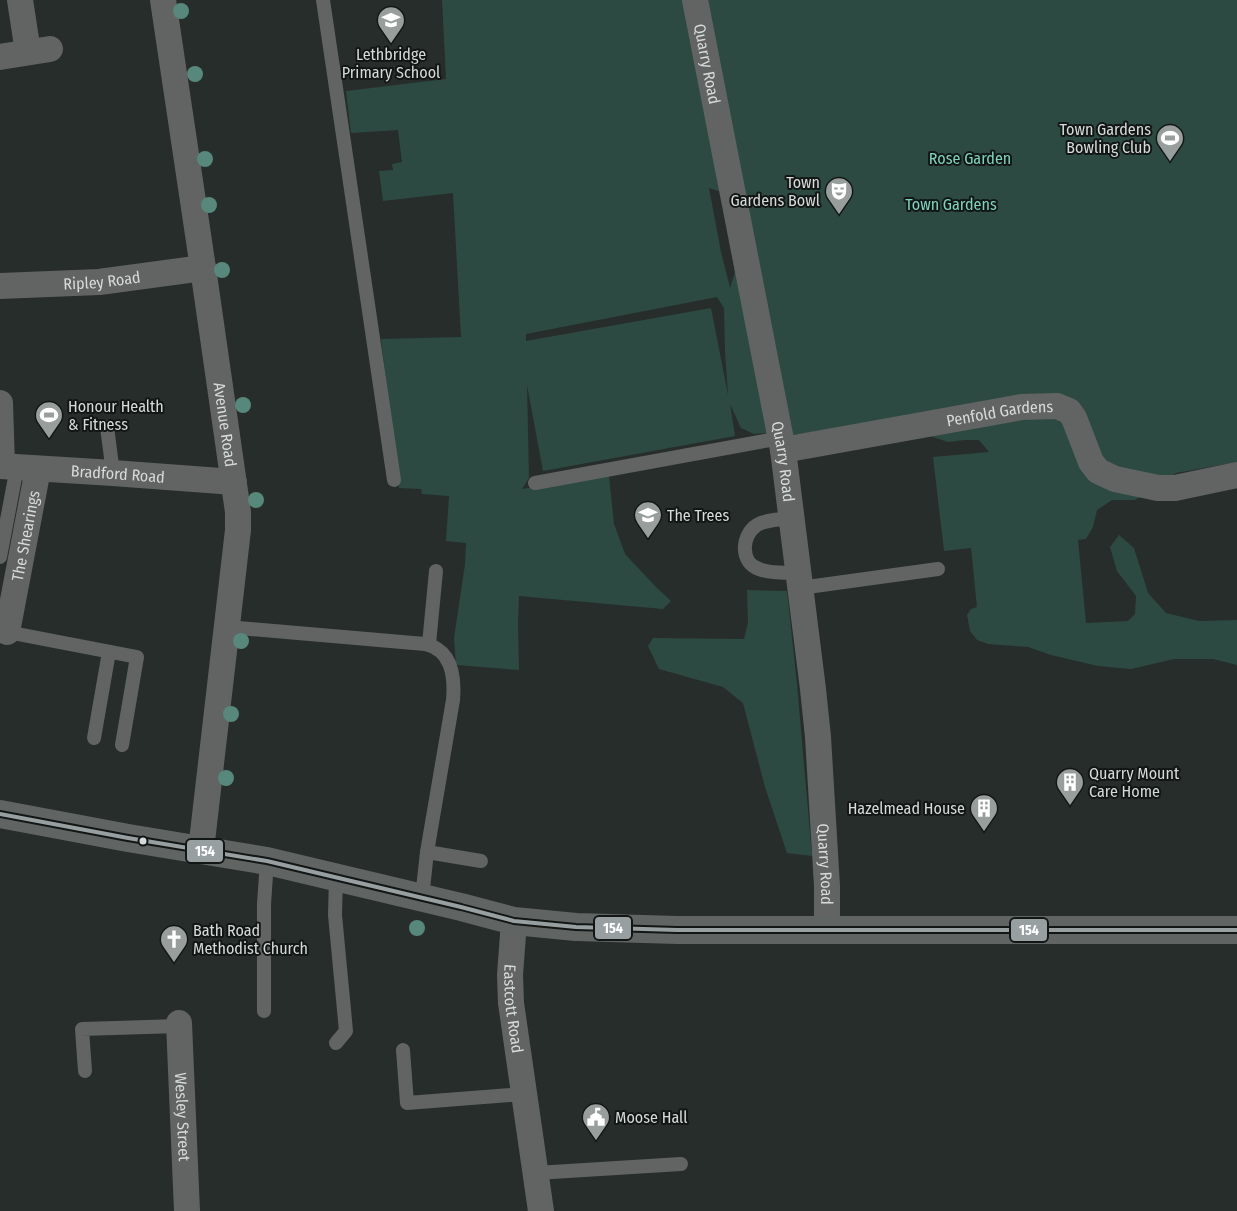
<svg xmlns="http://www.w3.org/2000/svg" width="1237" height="1211" viewBox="0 0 1237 1211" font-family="'Fira Sans Condensed',sans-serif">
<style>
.green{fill:#2d4a42;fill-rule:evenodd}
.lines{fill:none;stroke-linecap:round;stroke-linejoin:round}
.service{stroke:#616462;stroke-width:14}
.minor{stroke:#616462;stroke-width:26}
.primary{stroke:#606462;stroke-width:28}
.bus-1-casing{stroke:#121615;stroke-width:8}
.bus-1{stroke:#979fa1;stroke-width:4}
.tree{fill:#57887b}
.bus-dot{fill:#d5dbd9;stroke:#121615;stroke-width:2}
.labels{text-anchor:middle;stroke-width:4;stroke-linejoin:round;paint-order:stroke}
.poi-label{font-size:16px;fill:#d5dbd9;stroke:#121615;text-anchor:start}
.street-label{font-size:16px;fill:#d5dbd9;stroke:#121615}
.park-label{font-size:16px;fill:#7ed3bc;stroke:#121615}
.line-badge{stroke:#121615;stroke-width:2}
.badge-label{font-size:14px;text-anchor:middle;font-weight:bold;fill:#fff}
</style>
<rect width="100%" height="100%" fill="#272d2b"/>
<g class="green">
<path d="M442 0H1237V462L1176 473 1135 500H1112L1097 510 1093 527 1086 539 1078 540 1086 623 1128 621 1135 614 1136 596 1117 571 1110 547 1119 535 1134 548 1148 593 1166 613 1199 621 1237 620V665L1213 659H1174L1131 669 1098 666 1051 655 1028 647 988 644 977 640 970 631 967 615 971 609 977 607 971 548 944 551 933 457 989 452 979 440H964L948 442 927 435 857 425 787 436 773 432 754 434 741 428 730 404 735 436 543 471 527 385 529 478 522 489 609 476 614 524 625 554 656 587 671 601 663 609 519 596 518 624 519 670 456 665 454 638 465 564 466 543 446 541 449 496 422 494 421 489 399 488 381 339 461 337 453 193 383 201 379 171 393 170 392 164 402 162 398 130 351 133 346 91 446 79ZM709 188 722 192 735 272 730 288 721 252ZM717 297 724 308 725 352 728 395 711 308 526 341V334Z"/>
<polygon points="747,590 787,591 797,684 812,856 787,853 765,787 743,703 723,687 659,669 648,646 653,638 744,639 748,623"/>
</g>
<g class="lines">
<g class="service">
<polyline points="323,0 394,480"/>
<polyline points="107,427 113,473"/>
<polyline points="535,483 781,438"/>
<path d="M791 518C780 520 767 519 757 525 741 535 740 563 759 569 771 574 786 572 798 573"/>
<polyline points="0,557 17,467"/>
<polyline points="800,588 938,569"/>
<path d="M227 627 425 644C452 650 455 676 453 700L427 852 422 898"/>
<polyline points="7,632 137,657 122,745"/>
<polyline points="429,644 436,571"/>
<polyline points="94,738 109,652"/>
<polyline points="427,852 481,861"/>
<polyline points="336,877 335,915 346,1031 336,1043"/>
<polyline points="264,1011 264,904 267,861"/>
<polyline points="403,1050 407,1103 524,1094"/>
<polyline points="85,1071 82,1029 179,1026"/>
<polyline points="536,1173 681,1164"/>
</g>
<g class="minor">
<polyline points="20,0 28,52"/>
<path id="s1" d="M163 0 203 268 238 512V530L201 850"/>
<path id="s2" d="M695 0 783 450 813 689 818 737 827 886V929"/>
<polyline points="0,57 50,49"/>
<path id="s3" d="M0 286 99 282 203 268"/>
<polyline points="0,403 2,466"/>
<path id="s4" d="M783 450 1022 407 1057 406 1069 411 1074 418 1091 462 1098 471 1115 479 1158 488H1175L1237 475"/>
<path id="s5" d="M0 466 113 473 234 482"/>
<path id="s6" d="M7 632 38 469"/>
<path id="s7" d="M514 921 510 975 511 1003 541 1211"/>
<path id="s8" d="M179 1023 187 1211"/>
</g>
<polyline class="primary" points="0,814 128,838 267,861 461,907 514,921 576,927 677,930 1237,930"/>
<g class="bus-1-casing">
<polyline id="bus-1" points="0,814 128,838 267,861 461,907 514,921 576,927 677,930 1237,930"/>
</g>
<use href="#bus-1" class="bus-1"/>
</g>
<g class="tree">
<circle cx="181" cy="11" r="8"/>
<circle cx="195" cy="74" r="8"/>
<circle cx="205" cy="159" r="8"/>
<circle cx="209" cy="205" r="8"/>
<circle cx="222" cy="270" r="8"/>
<circle cx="243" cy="405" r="8"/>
<circle cx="256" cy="500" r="8"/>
<circle cx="241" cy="641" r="8"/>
<circle cx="231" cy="714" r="8"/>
<circle cx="226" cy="778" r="8"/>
<circle cx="417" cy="928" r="8"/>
</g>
<defs>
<g id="school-pin" transform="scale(1.4375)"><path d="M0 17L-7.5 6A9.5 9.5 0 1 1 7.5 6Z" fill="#989e9c" stroke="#121615"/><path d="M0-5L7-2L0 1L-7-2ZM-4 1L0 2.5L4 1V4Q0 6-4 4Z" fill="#fff"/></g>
<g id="stadium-pin" transform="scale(1.4375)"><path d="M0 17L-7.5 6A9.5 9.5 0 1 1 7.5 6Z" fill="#989e9c" stroke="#121615"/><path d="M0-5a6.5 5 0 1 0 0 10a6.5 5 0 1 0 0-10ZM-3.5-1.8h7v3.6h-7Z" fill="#fff"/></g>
<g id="theatre-pin" transform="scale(1.4375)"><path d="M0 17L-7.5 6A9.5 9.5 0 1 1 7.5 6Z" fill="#989e9c" stroke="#121615"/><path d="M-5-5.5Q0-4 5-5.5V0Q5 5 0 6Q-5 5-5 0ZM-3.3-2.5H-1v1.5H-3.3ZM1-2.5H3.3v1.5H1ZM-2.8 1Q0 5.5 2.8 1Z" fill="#fff"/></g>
<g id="building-pin" transform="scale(1.4375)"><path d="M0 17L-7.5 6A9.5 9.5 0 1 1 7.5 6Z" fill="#989e9c" stroke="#121615"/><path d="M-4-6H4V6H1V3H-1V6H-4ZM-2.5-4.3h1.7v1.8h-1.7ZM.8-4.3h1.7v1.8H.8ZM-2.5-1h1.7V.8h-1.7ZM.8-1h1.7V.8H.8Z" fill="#fff"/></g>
<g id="church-pin" transform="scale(1.4375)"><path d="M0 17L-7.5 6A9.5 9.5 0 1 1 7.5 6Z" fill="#989e9c" stroke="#121615"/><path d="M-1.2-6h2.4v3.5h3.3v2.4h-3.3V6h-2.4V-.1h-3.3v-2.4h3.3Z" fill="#fff"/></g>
<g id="civic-pin" transform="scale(1.4375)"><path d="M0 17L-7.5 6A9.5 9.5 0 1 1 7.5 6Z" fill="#989e9c" stroke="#121615"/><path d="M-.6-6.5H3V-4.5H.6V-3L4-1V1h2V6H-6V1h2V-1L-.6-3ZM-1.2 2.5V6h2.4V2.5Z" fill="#fff"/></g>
</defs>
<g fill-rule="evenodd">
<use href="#school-pin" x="391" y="20"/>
<use href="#stadium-pin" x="1170" y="138"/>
<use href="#theatre-pin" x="839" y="191"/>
<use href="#stadium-pin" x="49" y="415"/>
<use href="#school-pin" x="648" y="515"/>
<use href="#building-pin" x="1070" y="782"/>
<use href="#building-pin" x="984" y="808"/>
<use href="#church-pin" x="174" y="939"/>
<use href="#civic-pin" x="596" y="1117"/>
</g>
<circle class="bus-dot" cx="143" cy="841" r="4.5"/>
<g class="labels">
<g class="poi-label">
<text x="391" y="60" text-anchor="middle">Lethbridge<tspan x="391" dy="18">Primary School</tspan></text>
<text x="1151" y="135" text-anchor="end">Town Gardens<tspan x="1151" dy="18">Bowling Club</tspan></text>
<text x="820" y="188" text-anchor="end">Town<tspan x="820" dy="18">Gardens Bowl</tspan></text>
<text x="68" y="412">Honour Health<tspan x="68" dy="18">&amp; Fitness</tspan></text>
<text x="667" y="521">The Trees</text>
<text x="1089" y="779">Quarry Mount<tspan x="1089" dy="18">Care Home</tspan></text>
<text x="965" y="814" text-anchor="end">Hazelmead House</text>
<text x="193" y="936">Bath Road<tspan x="193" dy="18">Methodist Church</tspan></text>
<text x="615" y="1123">Moose Hall</text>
</g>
<g class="street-label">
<text dy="6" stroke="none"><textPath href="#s2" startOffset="65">Quarry Road</textPath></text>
<text dy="6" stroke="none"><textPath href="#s3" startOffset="102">Ripley Road</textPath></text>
<text dy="6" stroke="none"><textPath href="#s4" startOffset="220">Penfold Gardens</textPath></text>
<text dy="6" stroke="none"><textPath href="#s1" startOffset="429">Avenue Road</textPath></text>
<text dy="6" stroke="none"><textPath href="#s2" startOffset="470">Quarry Road</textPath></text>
<text dy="6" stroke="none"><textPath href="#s5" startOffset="118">Bradford Road</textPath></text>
<text dy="6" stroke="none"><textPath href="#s6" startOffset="98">The Shearings</textPath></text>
<text dy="6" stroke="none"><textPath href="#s2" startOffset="875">Quarry Road</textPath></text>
<text dy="6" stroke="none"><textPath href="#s7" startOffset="88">Eastcott Road</textPath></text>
<text dy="6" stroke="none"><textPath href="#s8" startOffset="94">Wesley Street</textPath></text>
</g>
<g class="park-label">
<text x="970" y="164">Rose Garden</text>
<text x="951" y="210">Town Gardens</text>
</g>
</g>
<g class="line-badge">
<rect x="186" y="839" width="38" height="24" rx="5" fill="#979fa1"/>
<rect x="594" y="916" width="38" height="24" rx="5" fill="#979fa1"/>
<rect x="1010" y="918" width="38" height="24" rx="5" fill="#979fa1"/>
</g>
<g class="badge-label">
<text x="205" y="856">154</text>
<text x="613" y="933">154</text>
<text x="1029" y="935">154</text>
</g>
</svg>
